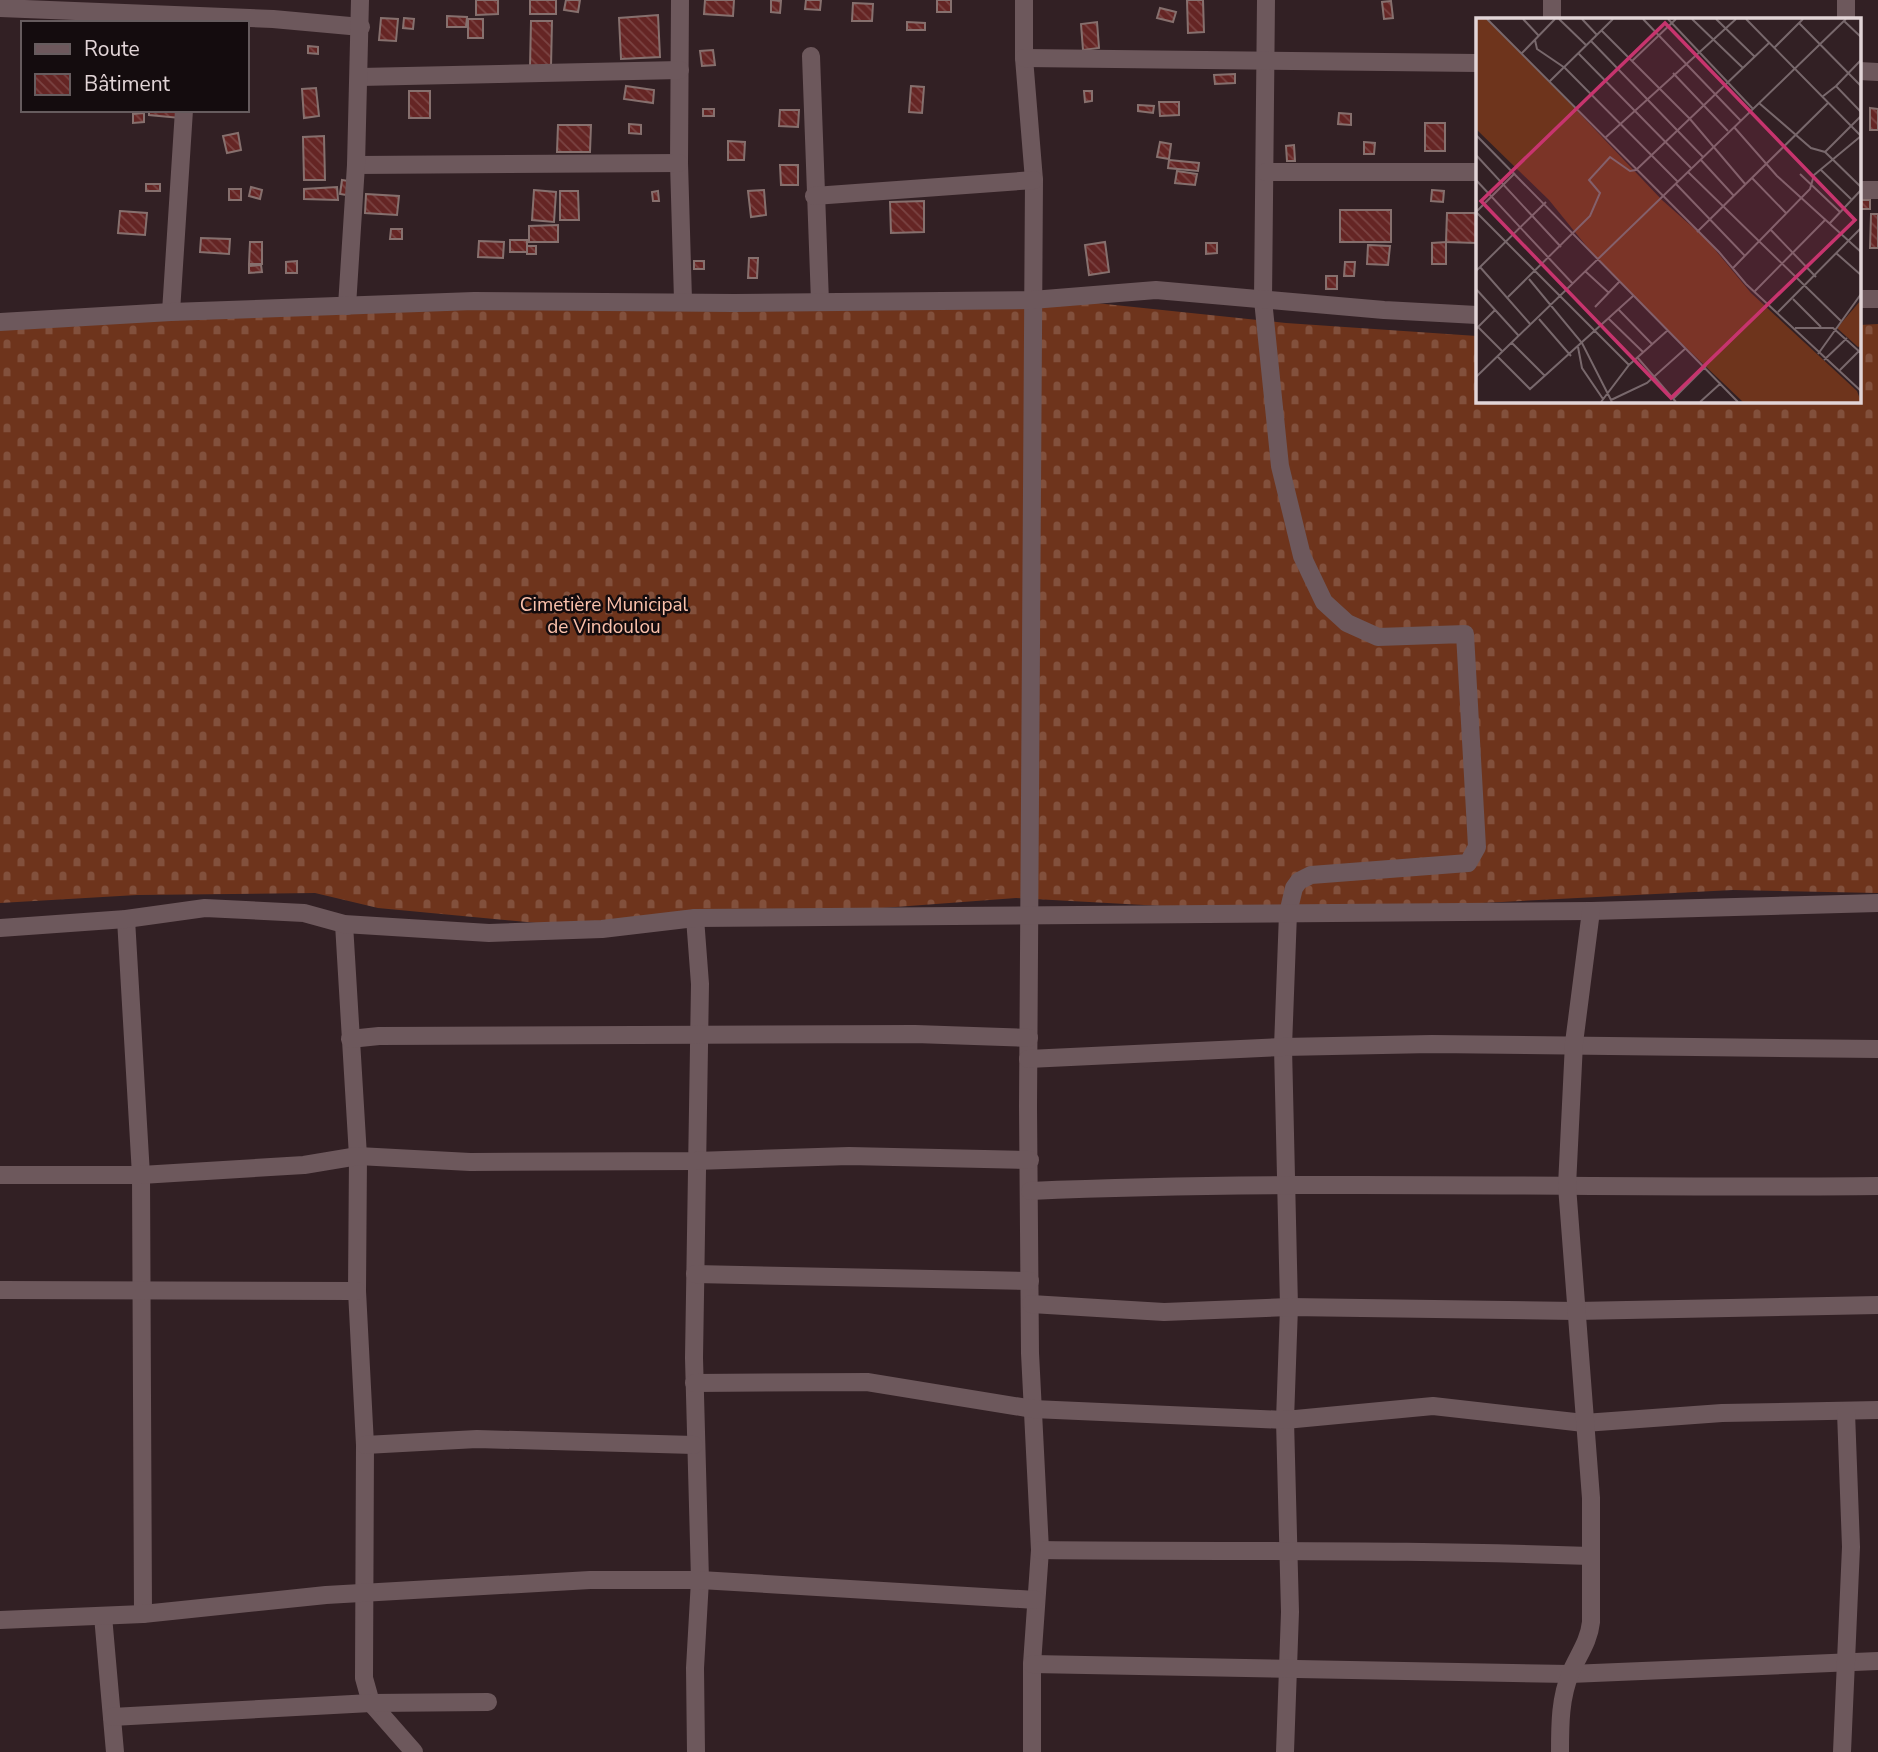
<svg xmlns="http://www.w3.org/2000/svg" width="1878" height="1752" viewBox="0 0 1878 1752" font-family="'Nunito Sans',sans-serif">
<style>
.cemetery{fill:url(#cemetery-stones)}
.building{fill:url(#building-back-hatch);stroke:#86706e;stroke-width:2}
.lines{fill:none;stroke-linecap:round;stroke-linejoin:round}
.street{stroke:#6d585c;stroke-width:18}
.labels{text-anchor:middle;stroke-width:5;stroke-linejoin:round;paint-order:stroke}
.park-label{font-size:19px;fill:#fcc2ac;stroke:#140c0e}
.inset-road{fill:none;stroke:#78686c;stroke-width:2}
.view{fill:#c7346e;fill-opacity:0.15;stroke:#c7346e;stroke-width:3.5}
.inset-edge{fill:none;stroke:#e2d5d7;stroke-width:3.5}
</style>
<defs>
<pattern id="cemetery-stones" width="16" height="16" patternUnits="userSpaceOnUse" patternTransform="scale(1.75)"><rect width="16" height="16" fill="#6e341c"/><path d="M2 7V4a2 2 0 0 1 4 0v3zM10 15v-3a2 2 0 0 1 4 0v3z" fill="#82503c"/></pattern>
<pattern id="building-back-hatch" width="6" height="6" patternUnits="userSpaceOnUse" patternTransform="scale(1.75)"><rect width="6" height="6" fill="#652524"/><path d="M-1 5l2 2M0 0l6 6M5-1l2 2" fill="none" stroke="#7b4443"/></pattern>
</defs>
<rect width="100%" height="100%" fill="#322024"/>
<polygon class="cemetery" points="1048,298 1286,323 1477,336 1477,401 1859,401 1859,325 1878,324 1878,893 1733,890 1288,913 1016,898 602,929 378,908 315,893 137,895 0,903 0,324 474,301"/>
<g class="building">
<polygon points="476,0 498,0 498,14 476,15"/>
<rect x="530" y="0" width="26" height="14"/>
<polygon points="566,0 580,0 578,12 564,10"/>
<polygon points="705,0 734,0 733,16 704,14"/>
<polygon points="771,0 781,1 780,13 771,12"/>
<polygon points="806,0 821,0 820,10 805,9"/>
<rect x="937" y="0" width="14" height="12"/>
<polygon points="1187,0 1203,0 1204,32 1188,33"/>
<polygon points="1391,1 1393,18 1384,19 1382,2"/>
<polygon points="853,3 873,4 872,21 852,21"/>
<polygon points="1160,8 1176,12 1173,22 1157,18"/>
<polygon points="658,15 660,57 621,59 619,18"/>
<polygon points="447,16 467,17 466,27 447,27"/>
<polygon points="381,18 398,19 396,41 379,40"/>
<polygon points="404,18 414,19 413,29 403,28"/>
<rect x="468" y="19" width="15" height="19"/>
<polygon points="531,21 552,21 551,67 530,67"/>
<polygon points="907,22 925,23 925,30 907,30"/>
<polygon points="1097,22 1099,48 1083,50 1081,24"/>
<polygon points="308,46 318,47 318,54 308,53"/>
<polygon points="713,50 715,65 702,66 700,51"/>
<polygon points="1235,74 1235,83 1215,84 1214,75"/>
<polygon points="626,86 654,90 653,103 624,99"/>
<polygon points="911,86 924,87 922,113 909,112"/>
<polygon points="316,88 319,116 304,118 302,89"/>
<rect x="409" y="91" width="21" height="27"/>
<polygon points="1084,91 1092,91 1092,101 1085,102"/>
<polygon points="1159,102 1179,102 1179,115 1160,116"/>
<polygon points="1138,105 1154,106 1153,113 1138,111"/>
<polygon points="1870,108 1878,109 1878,130 1870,130"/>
<rect x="703" y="109" width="11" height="7"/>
<polygon points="149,110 181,110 180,118 149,115"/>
<polygon points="780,110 799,110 798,127 779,126"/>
<polygon points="144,113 144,122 133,123 133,114"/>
<polygon points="1339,113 1351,114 1351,125 1338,124"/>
<rect x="1425" y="123" width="20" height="28"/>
<polygon points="629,124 641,125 641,134 629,133"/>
<polygon points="558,125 591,125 590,152 557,152"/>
<polygon points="238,133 241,150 227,153 223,136"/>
<polygon points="324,136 325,180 304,180 303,137"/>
<polygon points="728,141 745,142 744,160 728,160"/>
<polygon points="1160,142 1171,144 1169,159 1157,157"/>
<polygon points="1364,142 1375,143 1374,154 1364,154"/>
<polygon points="1294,145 1295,161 1287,161 1286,146"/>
<polygon points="1169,160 1199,163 1198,171 1168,168"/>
<polygon points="780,165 798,165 798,185 781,185"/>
<polygon points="1177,171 1197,174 1195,185 1175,183"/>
<polygon points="342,180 355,182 353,196 340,194"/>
<rect x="146" y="184" width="14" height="7"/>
<polygon points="251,187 262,190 260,199 249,196"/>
<polygon points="337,187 338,200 304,199 304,189"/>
<rect x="229" y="189" width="12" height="11"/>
<polygon points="534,190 556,192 554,222 532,220"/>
<polygon points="764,190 766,215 751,217 748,191"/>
<polygon points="1432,190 1444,191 1443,202 1431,201"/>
<polygon points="560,191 578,191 579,220 560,220"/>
<polygon points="658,191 659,201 653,201 652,192"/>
<polygon points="366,194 399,196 397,215 365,213"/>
<rect x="1859" y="200" width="11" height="9"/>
<polygon points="924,201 924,232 891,233 890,202"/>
<rect x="1340" y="210" width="51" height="32"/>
<polygon points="120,211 147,213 145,235 118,233"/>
<polygon points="1447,213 1477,213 1476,243 1446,242"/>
<polygon points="1871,214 1878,214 1878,248 1870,248"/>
<polygon points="558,225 558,242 529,242 529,226"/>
<polygon points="391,229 402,229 402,239 390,239"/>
<polygon points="201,238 230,239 229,254 200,252"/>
<rect x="510" y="240" width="17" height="12"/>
<polygon points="479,241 504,242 503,258 478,257"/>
<polygon points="250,242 262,242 262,264 249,264"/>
<polygon points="1105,242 1109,272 1089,275 1085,245"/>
<polygon points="1446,242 1446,264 1432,264 1432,243"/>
<polygon points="1206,243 1217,243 1217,253 1206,254"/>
<polygon points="1368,245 1390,246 1388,265 1367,264"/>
<rect x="527" y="246" width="9" height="8"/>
<polygon points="749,258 758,258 757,278 748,278"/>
<polygon points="297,261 297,273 286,273 286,262"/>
<rect x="694" y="261" width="10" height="8"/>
<polygon points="1345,262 1355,262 1354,276 1344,276"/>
<polygon points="261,265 262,272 249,273 249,266"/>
<rect x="1326" y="276" width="11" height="13"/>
</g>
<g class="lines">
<g class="street">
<polyline points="680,0 679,163 683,300"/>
<polyline points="1024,0 1024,58 1034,180 1028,1107 1030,1353 1040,1550 1032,1664 1032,1752"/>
<polyline points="1266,0 1263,300 1280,466 1302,556 1324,602 1347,623 1378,637 1465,634 1477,847 1468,863 1311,875 1299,881 1294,888 1288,913 1283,1047 1289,1307 1285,1420 1290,1612 1285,1752"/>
<polyline points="1846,0 1846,19"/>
<polyline points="0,8 273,19 361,27"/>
<polyline points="1552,19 1552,0"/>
<polyline points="811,56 820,302"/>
<polyline points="1024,58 1477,63"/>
<polyline points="1859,71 1878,72"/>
<polyline points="360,77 680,70"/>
<polyline points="356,165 679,163"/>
<polyline points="1265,172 1477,172"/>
<polyline points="1859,190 1878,190"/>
<polyline points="814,196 1034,180"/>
<polyline points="1859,299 1878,299"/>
<polyline points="347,306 356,165 360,0"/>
<polyline points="171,312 184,110"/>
<polyline points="0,322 171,312 474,301 734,303 1032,300 1156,290 1384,310 1477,315"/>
<polyline points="695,918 700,984 694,1358 700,1580 695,1668 696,1752"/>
<polyline points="126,919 141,1175 143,1614"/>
<polyline points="344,924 358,1156 357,1291 365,1445 364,1678 371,1703 414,1752"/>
<polyline points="0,928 126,919 205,908 304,913 344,924 489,933 602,929 695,918 1591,911 1878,903"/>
<polyline points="350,1039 379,1036 915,1034 1029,1038"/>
<polyline points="1028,1059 1283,1047 1432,1044 1878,1049"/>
<polyline points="0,1175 141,1175 304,1165 358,1156 470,1162 695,1161 849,1156 1030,1160"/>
<path d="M1030 1191C1313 1179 1595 1189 1878 1186"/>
<polyline points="695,1274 1030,1281"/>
<polyline points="0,1290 357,1291"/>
<polyline points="1031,1304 1164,1312 1289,1307 1576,1311 1878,1305"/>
<polyline points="694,1383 867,1382 1033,1409 1285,1420 1433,1406 1584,1423 1722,1413 1878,1410"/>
<polyline points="365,1445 477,1439 694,1445"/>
<path d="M1040 1550C1223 1552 1407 1549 1590 1556"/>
<polyline points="103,1616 115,1752"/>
<polyline points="0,1620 143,1614 326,1595 590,1580 700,1580 1036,1600"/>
<polyline points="1032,1664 1570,1674 1878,1661"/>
<polyline points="112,1717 371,1703 488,1702"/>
<path d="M1560 1752C1560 1725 1560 1697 1571 1672 1579 1654 1589 1641 1591 1622V1498L1567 1186 1574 1043 1591 911"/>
<polyline points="1842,1752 1851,1547 1846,1412"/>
</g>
</g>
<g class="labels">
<g class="park-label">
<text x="604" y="611">Cimetière Municipal<tspan x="604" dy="22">de Vindoulou</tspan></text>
</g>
</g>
<g transform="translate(1476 18)">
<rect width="385" height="385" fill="#322024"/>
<path d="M385 282V328L382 329 361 310Z" fill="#6e341c"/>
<path d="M0 1H11L46 35 186 182 231 222 275 275 381 373 385 384H267L179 300 120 240 73 182 0 111Z" fill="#6e341c"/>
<path class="inset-road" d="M11 1 243 234 270 266 385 373M47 1 63 18M83 1 111 28M106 1 121 17M167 1 265 103M192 1 277 91M216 1 267 50M240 1 279 39M270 1 385 118M368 3 385 19M323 5 385 68M126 13 214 101 270 167M59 22 61 31 89 50 202 164M115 23 227 139M298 30 327 1M46 35 79 1M102 35 216 151M156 43 200 1M197 55 252 113M73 64 137 1M360 68 385 42M346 79 360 68 385 94M283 85 335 130 349 134 385 169M258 109 301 158 385 234M0 117 262 384M129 120 260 1M349 134 385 98M0 137 85 229M225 142 258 178M344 151 375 181M212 154 365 303M324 156 364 194M276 160 310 195M0 162 97 266M200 166 269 238M0 194 153 347M0 194 39 155M354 205 385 172M294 211 340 259M221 214 352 85M360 235 385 257M4 249 55 307M257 250 334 171 338 157 385 118M0 253 70 184M109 253 133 275M53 261 106 325 136 384M0 271 42 317M279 273 350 201M32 279 114 198 124 175 113 162 134 139 154 153 160 152 293 25M317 281 345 309M119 289 144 263M143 292 176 326M302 294 385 210M63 301 95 338M133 301 167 334M2 309 26 333M319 310H357L385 335M0 311 19 292M35 324 69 358M102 329 106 350 127 381M342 336 385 276M21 338 54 371 157 278M161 339 200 384M348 342 371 320M364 352 383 333M0 359 370 1M197 381 230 348M135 382 171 365 210 330M125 384 153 347 192 312M224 384 245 365"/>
<path class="view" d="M189 5 379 202 195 380 5 183Z"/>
<rect width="385" height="385" class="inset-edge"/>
</g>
<rect x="21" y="21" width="228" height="91" fill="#140c0e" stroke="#665c5e" stroke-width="2"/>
<rect x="35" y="44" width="35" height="10" fill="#6d585c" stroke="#665c5e" stroke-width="2"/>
<text x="84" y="56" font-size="21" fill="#e2d5d7">Route</text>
<rect x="35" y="74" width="35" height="21" fill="url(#building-back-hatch)" stroke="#665c5e" stroke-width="2"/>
<text x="84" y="91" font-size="21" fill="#e2d5d7">Bâtiment</text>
</svg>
